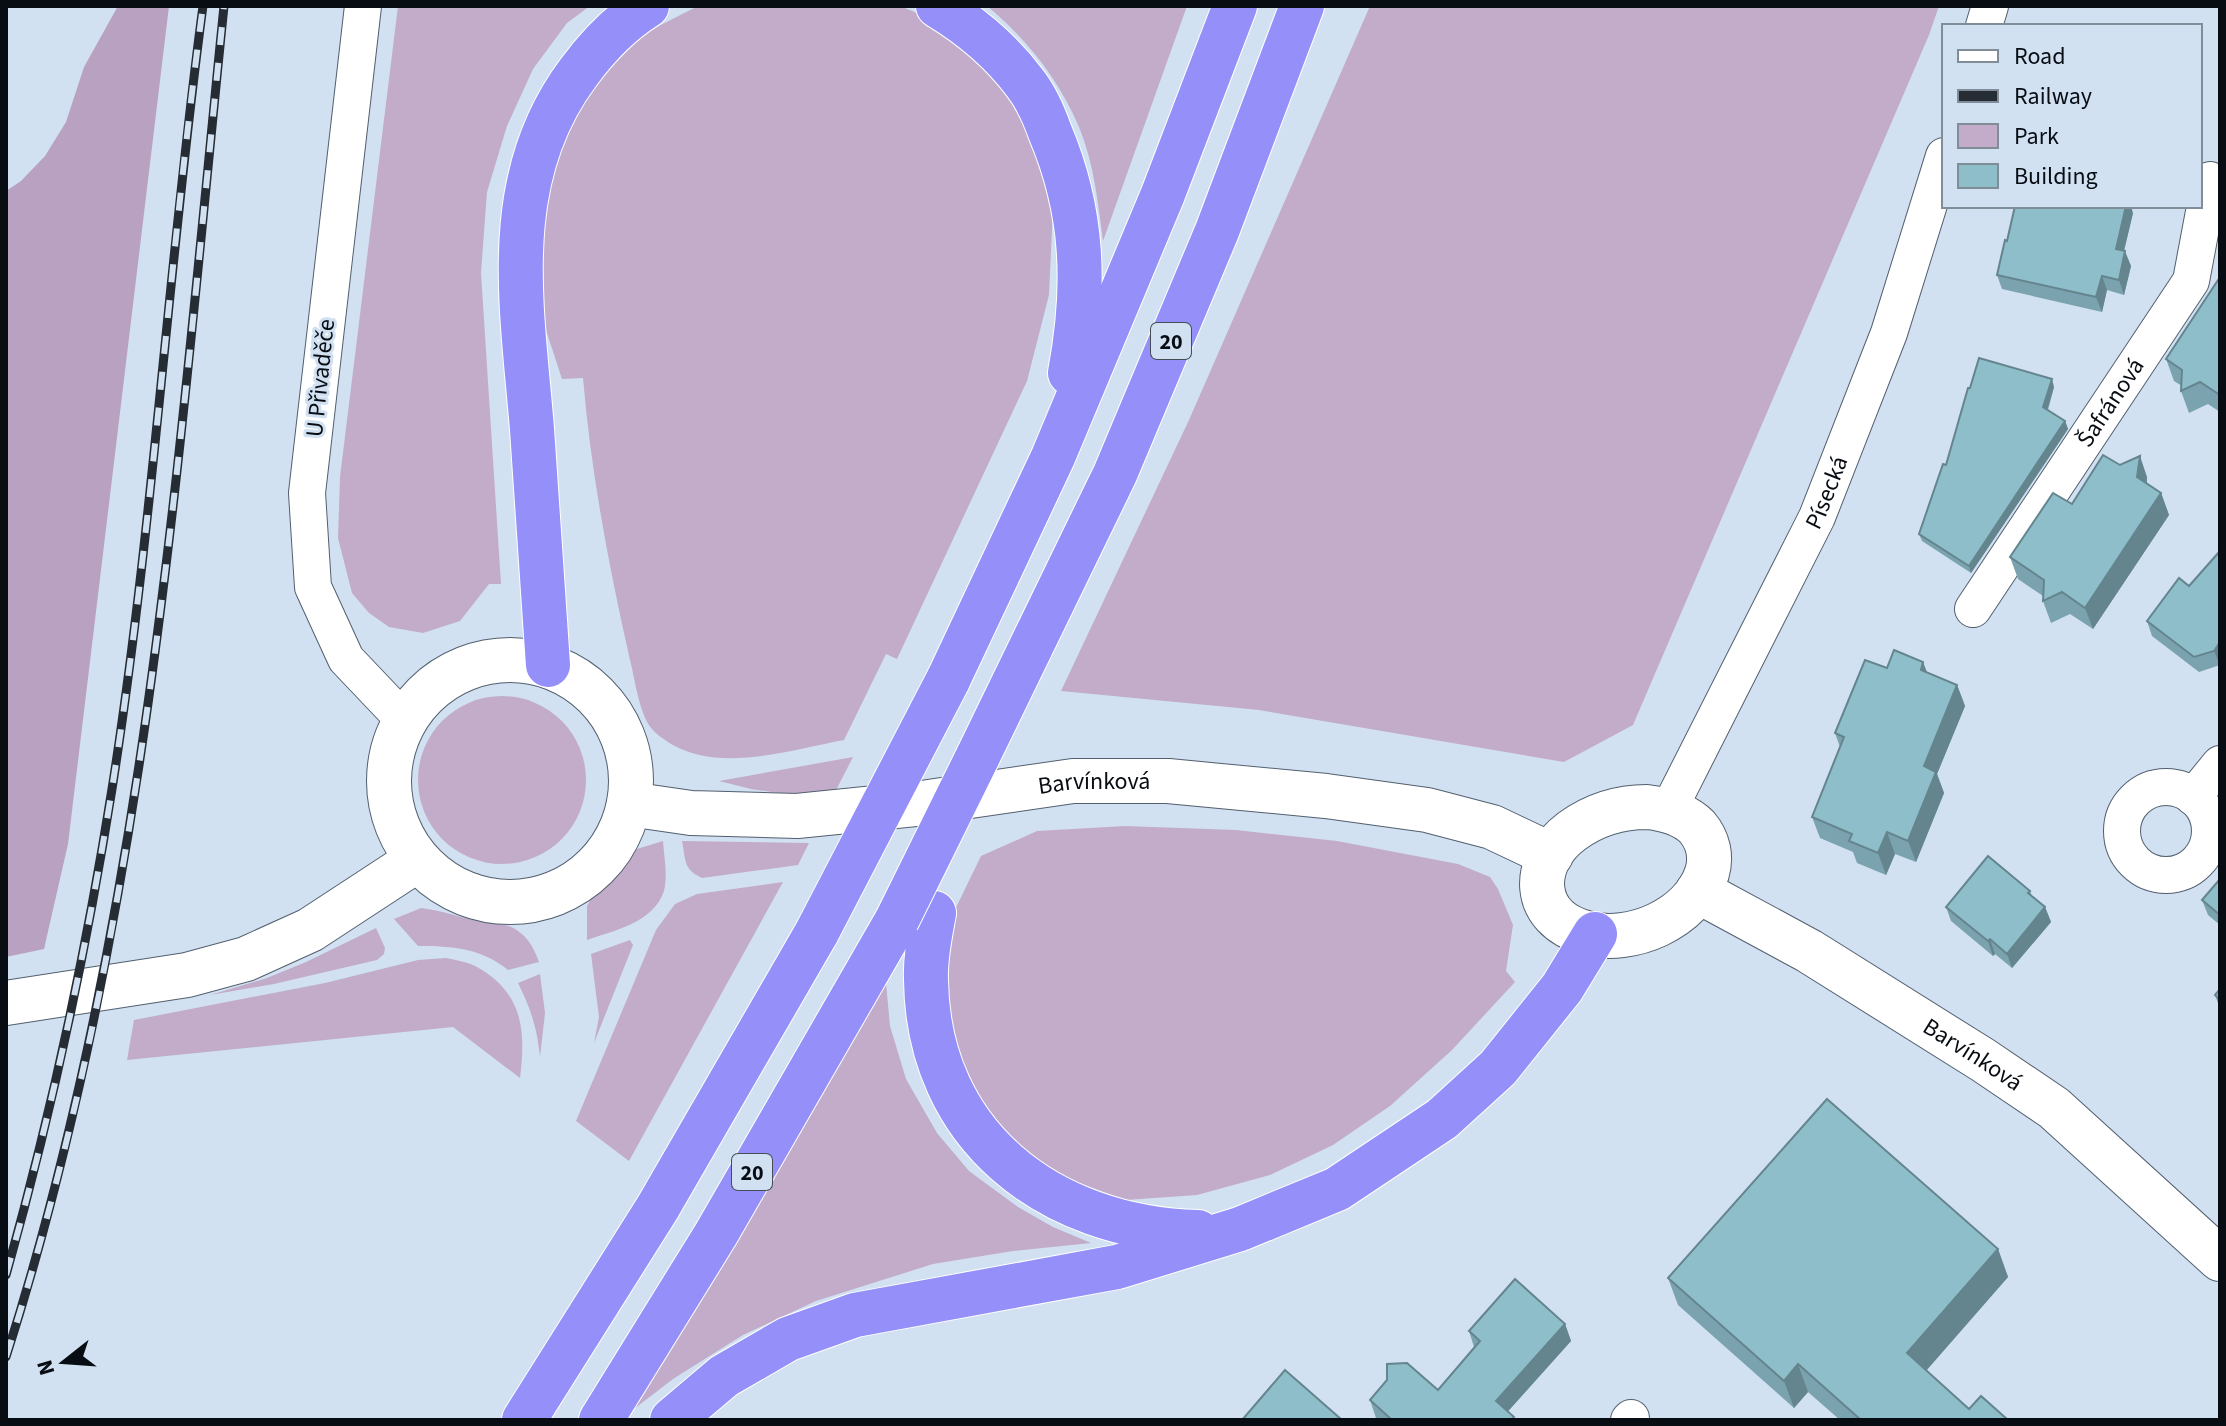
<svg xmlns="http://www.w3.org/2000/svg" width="2226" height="1426" viewBox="0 0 2226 1426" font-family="'Source Sans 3',sans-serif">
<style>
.green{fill:#c2acca}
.forest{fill:#b9a1c1}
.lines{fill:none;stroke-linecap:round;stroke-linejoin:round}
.street-casing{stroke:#525f6e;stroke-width:38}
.secondary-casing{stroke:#525f6e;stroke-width:46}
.highway-casing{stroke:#fff;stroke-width:46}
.street{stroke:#fff;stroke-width:36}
.secondary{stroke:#fff;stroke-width:44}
.highway{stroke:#948ff9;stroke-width:44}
.rail-casing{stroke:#252c33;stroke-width:9}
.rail{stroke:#d1e1f2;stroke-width:6;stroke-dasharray:18;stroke-linecap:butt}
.highway-bridge-casing{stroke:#fff;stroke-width:46;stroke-linecap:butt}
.highway-bridge{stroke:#948ff9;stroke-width:44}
.wall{fill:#7ba3af}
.shaded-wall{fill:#64858e}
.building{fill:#8fbecb;stroke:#64858e;stroke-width:2}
.labels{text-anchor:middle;stroke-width:6;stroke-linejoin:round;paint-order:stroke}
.shield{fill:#d1e1f2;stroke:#444d56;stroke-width:2}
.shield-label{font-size:22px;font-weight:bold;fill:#080d13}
.street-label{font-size:24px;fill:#080d13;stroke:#d1e1f2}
</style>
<rect width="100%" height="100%" fill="#d1e1f2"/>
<g class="green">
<polygon points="398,6 590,6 567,23 533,69 507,126 487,192 481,273 501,584 489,584 460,621 423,633 389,627 369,613 352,593 338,538 340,477"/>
<path d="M698 6H900L917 13 976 57 1028 124 1053 208 1049 295 1027 381 897 659 886 654 844 740C791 750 720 773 671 744 665 740 656 734 652 729 639 714 635 679 630 660 609 567 591 473 583 378L562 379 542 318 540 233 559 140 597 81 645 33Z"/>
<path d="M987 6H1187L1103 241C1098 203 1094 163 1079 127 1059 80 1026 38 987 6Z"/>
<polygon points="1370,6 1939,6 1929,35 1633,725 1564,762 1259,710 1061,691 1189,420"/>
<circle cx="502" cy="780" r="84"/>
<polygon points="853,757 835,792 785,794 751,789 719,781"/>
<polygon points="1125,826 1236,830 1337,841 1458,864 1490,877 1498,889 1513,925 1506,971 1515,982 1452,1050 1390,1106 1333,1145 1270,1175 1197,1195 1126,1200 1054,1174 1002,1135 966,1084 944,1018 948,924 981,856 1037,831"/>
<path d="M663 841C664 856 668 876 664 891 653 923 615 930 587 940V906L599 885 615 865 637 849Z"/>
<path d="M682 841 809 843 798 865 702 878C683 869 686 861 682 841Z"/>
<polygon points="783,882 629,1161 576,1121 656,930 675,904 697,894"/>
<path d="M421 908C438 910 453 915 470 919 486 924 505 921 518 931 529 938 535 951 539 962L508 970C481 948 452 946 418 946L394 919Z"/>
<polygon points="376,928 385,948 384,954 377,960 274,984 210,995 267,978 306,962"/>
<polygon points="630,940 633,945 594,1043 599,1017 591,954"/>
<path d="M446 958C456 960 468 962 477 967 523 993 526 1030 520 1078L453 1027 127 1060 134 1020 325 983 418 960Z"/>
<path d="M540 974 545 1013 540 1057C537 1028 531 1009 518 983Z"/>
<polygon points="886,983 890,1026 906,1079 937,1133 969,1171 1018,1207 1053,1227 1091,1243 1013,1251 933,1264 816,1301 743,1335 673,1379 634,1409"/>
</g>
<polygon class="forest" points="118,6 169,6 68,844 44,949 6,957 6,191 21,181 45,156 66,122 84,67"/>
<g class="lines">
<g class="street-casing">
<g id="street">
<polyline points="363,6 307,493 313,587 346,659 404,720"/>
<polyline points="1984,26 1990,6"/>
<path id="s1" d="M1973 609 2191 281 2210 180"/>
<circle cx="2166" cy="831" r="44"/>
<polyline points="2193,797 2220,764"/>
<path id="s2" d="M1668 811 1817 517 1889 333 1944 156"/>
<polyline points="1629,1420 1631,1418"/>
</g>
</g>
<g class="secondary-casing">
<g id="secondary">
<circle cx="510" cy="781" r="121"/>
<path id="s3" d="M629 804 691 813 797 816 915 804 1073 781H1168L1326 796 1427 810 1492 827 1551 855"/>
<path d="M1647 807C1665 809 1684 814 1697 827 1708 840 1712 856 1707 873 1692 919 1631 945 1586 933 1530 918 1530 862 1572 831 1594 815 1620 807 1647 807Z"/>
<path id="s4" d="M1698 891 1809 951 1983 1060 2054 1108 2220 1259"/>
<polyline points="6,1003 187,975 246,959 310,930 417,860"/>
</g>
</g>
<g class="highway-casing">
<g id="highway">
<path d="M938 6C971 26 1002 52 1025 83 1036 97 1044 115 1050 132 1084 212 1086 288 1070 373"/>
<path d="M548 665C543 587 538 508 532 429 522 306 498 180 578 73 597 47 620 23 647 6"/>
<polyline points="948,680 1053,457 1163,194 1235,6"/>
<polyline points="977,758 1115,474 1217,231 1302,6"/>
<path d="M934 913C930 935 925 957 926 980 928 1136 1049 1228 1198 1232"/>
<polyline points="524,1420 658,1207 817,932"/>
<polyline points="601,1420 716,1234 897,920"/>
<polyline points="672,1420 724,1376 788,1339 855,1315 1117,1267 1240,1229 1337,1189 1442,1119 1498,1068 1562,988 1595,934"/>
</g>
</g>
<use href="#street" class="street"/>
<use href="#secondary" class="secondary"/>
<use href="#highway" class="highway"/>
<g class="rail-casing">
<g id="rail">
<path d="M6 1275C51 1115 86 953 112 789 153 529 168 266 203 6"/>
<path d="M6 1357C146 920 178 459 224 6"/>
</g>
</g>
<use href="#rail" class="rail"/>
<g class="highway-bridge-casing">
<g id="highway-bridge">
<polyline points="897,920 977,758"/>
<polyline points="817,932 948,680"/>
</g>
</g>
<use href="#highway-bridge" class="highway-bridge"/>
</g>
<g class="wall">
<polygon points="2133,213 2124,251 2131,266 2124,295 2107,290 2102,312 2002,289 1997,275 2007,241"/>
<polygon points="2220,277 2220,412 2208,404 2189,413 2181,391 2182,386 2174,381 2166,359"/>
<polygon points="2054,387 2048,410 2065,421 2068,429 1971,573 1922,541 1919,534 1946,465"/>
<polygon points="2120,465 2147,477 2147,483 2161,493 2169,515 2093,629 2070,614 2051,623 2043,601 2043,596 2018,579 2010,557"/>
<polygon points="2220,551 2220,665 2199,672 2152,636 2147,621 2189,586"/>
<polygon points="1923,662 1927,673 1957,685 1965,706 1937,774 1944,793 1916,862 1895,854 1886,875 1857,863 1853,852 1820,838 1812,817 1840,747 1835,733 1887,668"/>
<polygon points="2220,879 2220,925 2208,915 2202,900"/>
<polygon points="2030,891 2032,896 2045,907 2051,922 2012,968 1995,954 1993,956 1951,921 1946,907"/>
<polygon points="2220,989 2220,1009 2215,995"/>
<polygon points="1998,1249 2008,1277 1926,1371 1969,1409 2008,1420 1840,1420 1808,1392 1794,1408 1678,1305 1668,1278"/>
<polygon points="1565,1324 1571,1341 1508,1411 1515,1420 1379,1420 1376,1418 1370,1400 1438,1390 1474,1347 1469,1331"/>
</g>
<g class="shaded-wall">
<polygon points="2126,206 2131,206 2133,213 2121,263 2116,249"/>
<polygon points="2125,251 2131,266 2124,295 2119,280"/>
<polygon points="2102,276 2107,290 2102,312 2096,297"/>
<polygon points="2052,379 2054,387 2046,414 2043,407"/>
<polygon points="2065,421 2068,429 1971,573 1969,566"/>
<polygon points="2140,456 2147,477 2145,499 2137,477"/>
<polygon points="2161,493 2169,515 2093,629 2085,608"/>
<polygon points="2220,642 2220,665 2214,651"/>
<polygon points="1923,662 1931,683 1921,670"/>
<polygon points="1957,685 1965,706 1937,774 1944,793 1916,862 1908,841 1924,766"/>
<polygon points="1887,832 1895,854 1886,875 1878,853"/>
<polygon points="2045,907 2051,922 2012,968 2007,954"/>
<polygon points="1990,939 1995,954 1993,956 1988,941"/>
<polygon points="1998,1249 2008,1277 1917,1381 1907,1353"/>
<polygon points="1565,1324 1571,1341 1502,1418 1496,1401"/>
<polygon points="1798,1364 1808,1392 1794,1408 1784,1381"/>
</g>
<g class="building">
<polygon points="2015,206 2126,206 2116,249 2125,251 2119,280 2102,276 2096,297 1997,275 2005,240 2007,241"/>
<polygon points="2220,277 2220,395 2200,382 2181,391 2182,370 2166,359"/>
<polygon points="1979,358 2052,379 2043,407 2065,421 1969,566 1919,534 1943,464 1946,465 1968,388 1970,388"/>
<polygon points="2103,455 2120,465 2140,456 2137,477 2161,493 2085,608 2062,592 2043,601 2044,580 2010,557 2053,493 2072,504"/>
<polygon points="2220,551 2220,642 2214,651 2194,657 2147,621 2179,578 2189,586"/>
<polygon points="1894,650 1923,662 1921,670 1957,685 1924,766 1936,772 1908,841 1887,832 1878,853 1849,841 1852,834 1812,817 1844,737 1835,733 1865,660 1887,668"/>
<polygon points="1988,856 2030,891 2028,893 2045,907 2007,954 1990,939 1988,941 1946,907"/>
<polygon points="2220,879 2220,915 2202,900"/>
<polygon points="2220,989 2220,1000 2215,995"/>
<polygon points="1827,1099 1998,1249 1907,1353 1969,1409 1981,1396 2008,1420 1861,1420 1798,1364 1784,1381 1668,1278"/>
<polygon points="1515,1279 1565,1324 1496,1401 1514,1417 1511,1420 1392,1420 1370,1400 1387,1380 1387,1364 1407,1363 1438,1390 1480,1341 1469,1331"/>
<polygon points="1285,1370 1342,1420 1242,1420"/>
</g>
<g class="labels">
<g class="shield">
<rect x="1151" y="323" width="40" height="36" rx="6"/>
<rect x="732" y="1154" width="40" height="36" rx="6"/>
</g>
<g class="shield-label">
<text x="1171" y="349">20</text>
<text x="752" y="1180">20</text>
</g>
<g class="street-label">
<text transform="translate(320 378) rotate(-84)" y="8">U Přivaděče</text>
<text dy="8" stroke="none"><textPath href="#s1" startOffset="248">Šafránová</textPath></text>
<text dy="8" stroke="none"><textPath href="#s2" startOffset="356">Písecká</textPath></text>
<text dy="8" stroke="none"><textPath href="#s3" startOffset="468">Barvínková</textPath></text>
<text dy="8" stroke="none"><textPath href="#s4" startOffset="320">Barvínková</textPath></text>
</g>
</g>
<rect width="2226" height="1426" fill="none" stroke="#080d13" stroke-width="16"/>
<rect x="1942" y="24" width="260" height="184" fill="#d1e1f2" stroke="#818c99" stroke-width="2"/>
<rect x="1958" y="50" width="40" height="12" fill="#ffffff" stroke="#818c99" stroke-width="2"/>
<text x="2014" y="64" font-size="24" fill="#080d13">Road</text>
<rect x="1958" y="90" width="40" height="12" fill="#252c33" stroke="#818c99" stroke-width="2"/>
<text x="2014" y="104" font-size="24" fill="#080d13">Railway</text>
<rect x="1958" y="124" width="40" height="24" fill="#c2acca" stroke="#818c99" stroke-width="2"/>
<text x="2014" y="144" font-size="24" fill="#080d13">Park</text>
<rect x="1958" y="164" width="40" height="24" fill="#8fbecb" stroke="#818c99" stroke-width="2"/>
<text x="2014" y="184" font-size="24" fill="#080d13">Building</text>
<g transform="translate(64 1362) rotate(253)" stroke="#d1e1f2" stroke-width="6" paint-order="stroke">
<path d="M0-6L14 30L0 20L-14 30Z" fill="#080d13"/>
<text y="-12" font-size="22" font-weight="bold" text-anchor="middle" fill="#080d13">N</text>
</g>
</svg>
